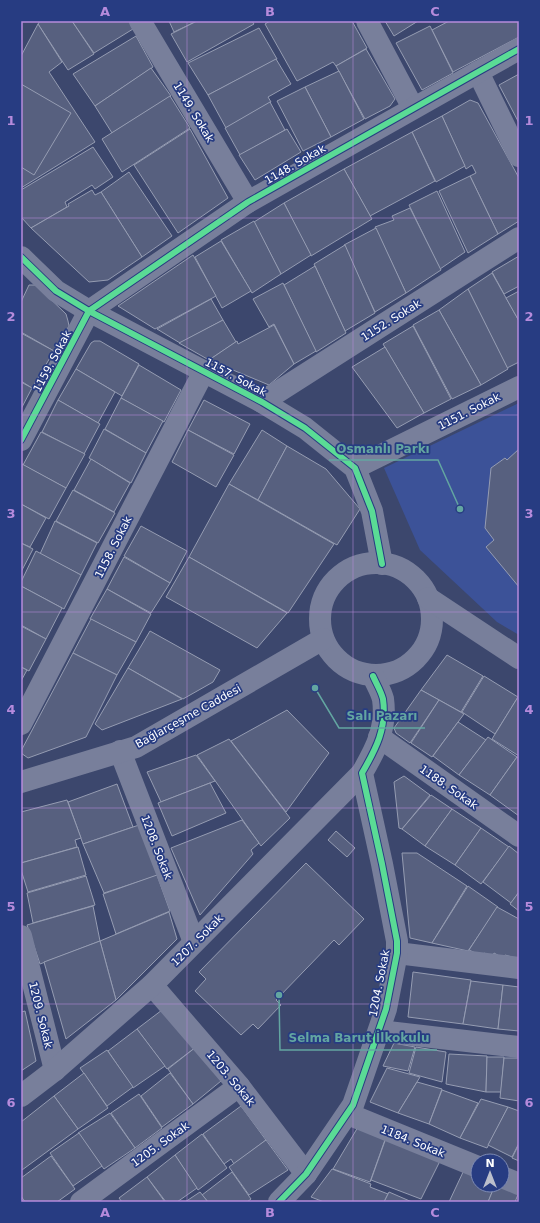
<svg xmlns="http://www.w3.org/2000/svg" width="540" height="1223" viewBox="0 0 540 1223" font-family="'DejaVu Sans',sans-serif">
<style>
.green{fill:#3c5298}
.building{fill:#57607f;stroke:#959cb2}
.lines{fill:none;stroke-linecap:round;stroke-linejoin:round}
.minor{stroke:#787f9b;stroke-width:22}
.cycleway-casing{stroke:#273c82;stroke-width:8}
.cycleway{stroke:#5adb95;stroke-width:6}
.grid{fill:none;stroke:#b68bdc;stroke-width:1;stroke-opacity:0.55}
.labels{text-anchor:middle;stroke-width:3.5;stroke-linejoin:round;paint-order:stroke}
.street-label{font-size:11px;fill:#fff;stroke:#273c82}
.leader{fill:none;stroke:#63a6a1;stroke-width:1.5}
.callout-dot{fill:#63a6a1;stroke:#273c82;stroke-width:1.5}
.callout-label{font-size:12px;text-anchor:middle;font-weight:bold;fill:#63a6a1;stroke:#273c82;stroke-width:3.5;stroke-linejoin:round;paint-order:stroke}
.neatline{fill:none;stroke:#b68bdc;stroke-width:1.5}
.grid-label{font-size:13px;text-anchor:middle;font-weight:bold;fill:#b68bdc}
</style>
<rect width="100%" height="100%" fill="#3c476d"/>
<polygon class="green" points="519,403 519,635 497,622 420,550 384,468"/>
<g class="building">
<polygon points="40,21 72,21 94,54 68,70 38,24"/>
<polygon points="72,21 129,21 133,29 94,53"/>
<polygon points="169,21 197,21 174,32"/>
<polygon points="197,21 252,21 254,24 187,62 171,34"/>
<polygon points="270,21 352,21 367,48 336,66 333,62 297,81 265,24"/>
<polygon points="385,21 418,21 394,36"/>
<polygon points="449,21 519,21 519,37 453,72 432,30"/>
<polygon points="38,24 62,62 49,72 95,142 21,188 21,56"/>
<polygon points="430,26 453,73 422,90 396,43"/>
<polygon points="259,28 277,59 208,95 188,63"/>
<polygon points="136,36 153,67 95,106 73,74"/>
<polygon points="366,49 395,99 390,106 365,119 336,66"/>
<polygon points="276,59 291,84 268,97 271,102 226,128 208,95"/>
<polygon points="151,68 171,96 112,133 95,106"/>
<polygon points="339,71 364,119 331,137 305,87"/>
<polygon points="519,74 519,123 499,85"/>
<polygon points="21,84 71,113 34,175 21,167"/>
<polygon points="305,87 331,137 303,151 277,101"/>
<polygon points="170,96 190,128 122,172 102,139"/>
<polygon points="470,100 478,103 519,178 519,221 498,234 470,176 476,173 472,165 466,169 442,116"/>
<polygon points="270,102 285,130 240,155 225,128"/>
<polygon points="442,116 465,166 436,182 412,132"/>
<polygon points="190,129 228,198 178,233 134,165"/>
<polygon points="287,129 301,152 255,180 239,155"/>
<polygon points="412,132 435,181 370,216 344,169"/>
<polygon points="93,147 113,177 95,189 92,185 65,202 67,207 31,228 21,217 21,190"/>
<polygon points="344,169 372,219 311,256 284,203"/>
<polygon points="129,172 172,236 142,257 101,192"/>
<polygon points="470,176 498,234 468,253 439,191"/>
<polygon points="92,190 95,195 101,192 142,257 108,280 89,282 31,228 69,206 68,204"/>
<polygon points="437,191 465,252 440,269 409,205"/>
<polygon points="284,203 311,255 281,274 254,222"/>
<polygon points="410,208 441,270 406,293 375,227 394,220 392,216"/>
<polygon points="254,221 281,274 252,293 221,240"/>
<polygon points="376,228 406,293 375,312 344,245"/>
<polygon points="221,241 251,291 222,308 195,257"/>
<polygon points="345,245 375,313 345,331 314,264"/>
<polygon points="193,255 216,296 155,329 118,306"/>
<polygon points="519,256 519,286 504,294 492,272"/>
<polygon points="315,266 346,333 316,352 284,285"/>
<polygon points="492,273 519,321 519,362 507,368 468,289"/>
<polygon points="283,283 316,351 294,364 274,324 269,327 253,299"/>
<polygon points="29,285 36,285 66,314 68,321 69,326 54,351 21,332 21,302"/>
<polygon points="468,289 508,369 481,385 439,310"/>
<polygon points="519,291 519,321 506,298"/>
<polygon points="211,299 223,320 180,343 157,329"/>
<polygon points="439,310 481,385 452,399 413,325"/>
<polygon points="223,320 236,342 209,360 179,343"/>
<polygon points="274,325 294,364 269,385 209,360 237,341 238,344"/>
<polygon points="413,326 451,399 424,413 383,344"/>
<polygon points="21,333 54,351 32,388 21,381"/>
<polygon points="94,341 100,341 139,364 122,396 76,369 91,343"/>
<polygon points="385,347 424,413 397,428 352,367"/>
<polygon points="139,365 181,390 164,422 121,398"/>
<polygon points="76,369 115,392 98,423 58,400"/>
<polygon points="21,382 32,388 21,409"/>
<polygon points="121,398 163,421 146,453 105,429"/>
<polygon points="58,400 100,424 84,454 42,432"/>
<polygon points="204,400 250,424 234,454 188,430"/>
<polygon points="104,429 146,453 131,483 89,458"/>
<polygon points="188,430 234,455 216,487 172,462"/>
<polygon points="262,430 287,446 258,500 229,484"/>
<polygon points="41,432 85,454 66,488 23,465"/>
<polygon points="287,446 326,469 360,509 337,545 258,500"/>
<polygon points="519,449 519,587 486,547 494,540 485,528 491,468 505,458 507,460"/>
<polygon points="91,459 130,483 114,512 74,490"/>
<polygon points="22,464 66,488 49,519 21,504"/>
<polygon points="229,484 334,544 288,613 189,557"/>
<polygon points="73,490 115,513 98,543 56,521"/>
<polygon points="21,504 46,518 30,547 21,543"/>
<polygon points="55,521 97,543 81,575 40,554"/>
<polygon points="141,526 187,551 170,583 124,556"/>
<polygon points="21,543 33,549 21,572"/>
<polygon points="36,551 81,575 64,609 21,586 21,582"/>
<polygon points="124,557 170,583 151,613 107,589"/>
<polygon points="189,557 287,613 257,648 166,597"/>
<polygon points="21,586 62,608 46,639 21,625"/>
<polygon points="107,589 151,614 136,642 90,619"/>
<polygon points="91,619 136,642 117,675 73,653"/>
<polygon points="21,626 46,639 29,671 21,667"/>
<polygon points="150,631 220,670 213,682 183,699 128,668"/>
<polygon points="73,653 117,675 86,737 28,758 21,753 21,751"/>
<polygon points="447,655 483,676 461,712 421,690"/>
<polygon points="21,667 27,670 21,681"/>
<polygon points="128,668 182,699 102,730 95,724"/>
<polygon points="484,676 518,697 495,734 462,712"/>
<polygon points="421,690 439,700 410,743 396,733 394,728"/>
<polygon points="518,697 519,698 519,756 492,739"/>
<polygon points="439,700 464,714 432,757 411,743"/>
<polygon points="287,710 329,753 286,812 231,741"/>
<polygon points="458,722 486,740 459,775 433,756"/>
<polygon points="488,737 517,757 490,795 459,775"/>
<polygon points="229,739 290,818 261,846 197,755"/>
<polygon points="196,755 215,781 161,802 147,772"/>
<polygon points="517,757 519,758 519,816 490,795"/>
<polygon points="404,776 430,795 402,829 399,828 394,782"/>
<polygon points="210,783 226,813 172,836 158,803"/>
<polygon points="117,784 133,827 83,844 68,802"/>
<polygon points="431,795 452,809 425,846 402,829"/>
<polygon points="67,800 81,838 75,840 77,847 21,863 21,812"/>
<polygon points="452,809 481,828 455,865 425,846"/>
<polygon points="242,820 259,843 251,850 253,854 200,915 171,848"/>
<polygon points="139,825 159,875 104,893 83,844"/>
<polygon points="481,828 509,847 481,884 455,865"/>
<polygon points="336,831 355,848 347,857 328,840"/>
<polygon points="509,846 519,854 519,892 511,903 483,882"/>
<polygon points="78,847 86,875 28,892 21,870 21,863"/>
<polygon points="402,853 417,853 467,886 432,943 410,938"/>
<polygon points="306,863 364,919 339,945 334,940 276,1000 281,1005 258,1029 253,1024 241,1035 195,991 206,979 199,972"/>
<polygon points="157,875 170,911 116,934 103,894"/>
<polygon points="86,876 95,905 33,923 27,893"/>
<polygon points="468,886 498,907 468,951 432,943"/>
<polygon points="519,892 519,911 510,904"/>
<polygon points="93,906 100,941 40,964 27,925"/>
<polygon points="497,907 519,919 519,959 505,955 503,958 494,953 492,957 484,953 482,956 469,950"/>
<polygon points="169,912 177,939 116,1000 100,941"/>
<polygon points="100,941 116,1000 66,1039 44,962"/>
<polygon points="413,972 471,980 463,1024 408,1017"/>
<polygon points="471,981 503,985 498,1029 463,1024"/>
<polygon points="503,985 519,987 519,1031 498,1029"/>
<polygon points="166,1007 196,1047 167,1069 137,1029"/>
<polygon points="25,1011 36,1061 21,1071 21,1012"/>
<polygon points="137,1029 165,1066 133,1088 108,1051"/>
<polygon points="394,1043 415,1047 408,1071 383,1066"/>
<polygon points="196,1047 221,1081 193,1104 168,1069"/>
<polygon points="416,1047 446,1052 442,1082 409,1073"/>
<polygon points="107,1050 133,1087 107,1106 80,1068"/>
<polygon points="449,1054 487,1056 486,1092 446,1084"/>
<polygon points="487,1057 504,1057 501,1092 486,1092"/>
<polygon points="504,1058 519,1058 519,1101 500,1098"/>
<polygon points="387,1068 420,1077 398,1113 370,1102"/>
<polygon points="84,1073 108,1108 78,1129 54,1096"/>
<polygon points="170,1073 193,1104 162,1127 141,1096"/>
<polygon points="417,1082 442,1089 429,1124 398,1113"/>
<polygon points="442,1090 478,1103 460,1138 429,1124"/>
<polygon points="139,1094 162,1128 135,1148 111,1113"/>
<polygon points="54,1096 78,1129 22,1170 21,1168 21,1122"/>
<polygon points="481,1099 508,1107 487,1148 460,1138"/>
<polygon points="241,1106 266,1140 234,1164 231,1159 224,1164 203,1134"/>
<polygon points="508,1107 519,1111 519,1143 512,1157 488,1145"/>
<polygon points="110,1113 135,1148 104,1169 78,1133"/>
<polygon points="358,1127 386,1137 370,1182 333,1169"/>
<polygon points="79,1133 102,1166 73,1186 50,1153"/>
<polygon points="202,1134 227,1168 198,1190 175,1155"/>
<polygon points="386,1138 440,1161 421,1199 371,1180"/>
<polygon points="266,1140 288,1170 249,1195 229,1167"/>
<polygon points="519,1144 519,1161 512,1158"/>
<polygon points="175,1155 197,1188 177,1202 166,1202 147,1177"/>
<polygon points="51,1156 75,1189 57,1202 25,1202 21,1196 21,1178"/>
<polygon points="332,1169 371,1184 370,1187 388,1194 384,1202 324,1202 311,1197"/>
<polygon points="464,1170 478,1176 478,1185 495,1185 488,1202 449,1202"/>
<polygon points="232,1172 251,1199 247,1202 208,1202 202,1195"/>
<polygon points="147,1177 165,1202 122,1202 119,1198"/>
<polygon points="495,1185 519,1192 515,1202 488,1202"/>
<polygon points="200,1192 208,1202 185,1202"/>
<polygon points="389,1192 412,1202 384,1202"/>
</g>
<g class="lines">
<g class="minor">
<polyline points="140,21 248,202"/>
<polyline points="367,21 413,108"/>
<polyline points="478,72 519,156"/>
<polyline points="21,257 56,291 89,311 262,402 305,428 355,468 372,511 382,564"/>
<polyline points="262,402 519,238"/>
<polyline points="21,440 89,311 248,202 478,72 519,49"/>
<polyline points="355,468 519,387"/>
<circle cx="376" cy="619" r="56"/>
<polyline points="428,598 519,658"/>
<polyline points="21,724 204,371"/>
<polyline points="379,737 519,836"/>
<polyline points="120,751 194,942"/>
<polyline points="21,782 136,747 323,639"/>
<polyline points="21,936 55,1070"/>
<polyline points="397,953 519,968"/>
<polyline points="152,985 239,1086 306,1174"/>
<polyline points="379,1031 519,1047"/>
<polyline points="21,1096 55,1070 152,985 362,773"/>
<polyline points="348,1114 478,1167"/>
<polyline points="502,1177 519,1184"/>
<polyline points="81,1202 239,1086"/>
<path d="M279 1202 306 1174 353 1105 386 1009 397 953V941L382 864 362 773C376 749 387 728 383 699 381 691 376 683 373 676"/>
</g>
<g class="cycleway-casing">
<g id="cycleway">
<polyline points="21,257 56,291 89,311 262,402 305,428 355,468 372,511 382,564"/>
<polyline points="21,440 89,311 248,202 478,72 519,49"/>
<path d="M279 1202 306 1174 353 1105 386 1009 397 953V941L382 864 362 773C376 749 387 728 383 699 381 691 376 683 373 676"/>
</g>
</g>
<use href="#cycleway" class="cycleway"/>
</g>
<path class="grid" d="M187 21V1202M353 21V1202M21 218H519M21 415H519M21 612H519M21 808H519M21 1004H519"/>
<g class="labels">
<g class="street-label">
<text transform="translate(194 112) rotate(59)" y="4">1149. Sokak</text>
<text transform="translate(295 164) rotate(-30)" y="4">1148. Sokak</text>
<text transform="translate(391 320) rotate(-32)" y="4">1152. Sokak</text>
<text transform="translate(52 361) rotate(-62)" y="4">1159. Sokak</text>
<text transform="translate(236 377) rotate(28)" y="4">1157. Sokak</text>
<text transform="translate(469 411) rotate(-27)" y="4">1151. Sokak</text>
<text transform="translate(113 547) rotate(-63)" y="4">1158. Sokak</text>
<text transform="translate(188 716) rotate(-29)" y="4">Bağlarçeşme Caddesi</text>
<text transform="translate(449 787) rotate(35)" y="4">1188. Sokak</text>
<text transform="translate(157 847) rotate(69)" y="4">1208. Sokak</text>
<text transform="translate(197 940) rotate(-45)" y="4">1207. Sokak</text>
<text transform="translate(379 983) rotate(-79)" y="4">1204. Sokak</text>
<text transform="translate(41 1015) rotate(76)" y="4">1209. Sokak</text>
<text transform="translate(231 1078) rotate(50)" y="4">1203. Sokak</text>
<text transform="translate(413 1141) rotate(22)" y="4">1184. Sokak</text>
<text transform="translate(160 1144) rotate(-36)" y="4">1205. Sokak</text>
</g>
</g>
<path class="leader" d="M460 509L438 460H329M315 688L339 728H425M279 995L280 1050H437"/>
<g class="callout-dot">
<circle cx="460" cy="509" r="4"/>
<circle cx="315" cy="688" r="4"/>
<circle cx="279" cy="995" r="4"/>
</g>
<g class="callout-label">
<text x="383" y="453">Osmanlı Parkı</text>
<text x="382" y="720">Salı Pazarı</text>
<text x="359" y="1042">Selma Barut İlkokulu</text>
</g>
<rect width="540" height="1223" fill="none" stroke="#273c82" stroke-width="44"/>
<g transform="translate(490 1173)"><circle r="19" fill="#273c82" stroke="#7d8ab4"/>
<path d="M0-3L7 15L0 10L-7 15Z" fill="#bbbfcc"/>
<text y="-6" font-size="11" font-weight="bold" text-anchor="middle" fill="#ffffff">N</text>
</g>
<rect x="22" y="22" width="496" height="1179" class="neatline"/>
<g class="grid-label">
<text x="105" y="16">A</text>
<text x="270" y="16">B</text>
<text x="435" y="16">C</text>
<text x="11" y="125">1</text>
<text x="529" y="125">1</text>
<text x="11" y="321">2</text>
<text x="529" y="321">2</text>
<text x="11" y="518">3</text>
<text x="529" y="518">3</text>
<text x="11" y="714">4</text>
<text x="529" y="714">4</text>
<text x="11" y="911">5</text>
<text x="529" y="911">5</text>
<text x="11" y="1107">6</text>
<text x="529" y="1107">6</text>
<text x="105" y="1217">A</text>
<text x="270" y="1217">B</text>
<text x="435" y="1217">C</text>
</g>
</svg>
